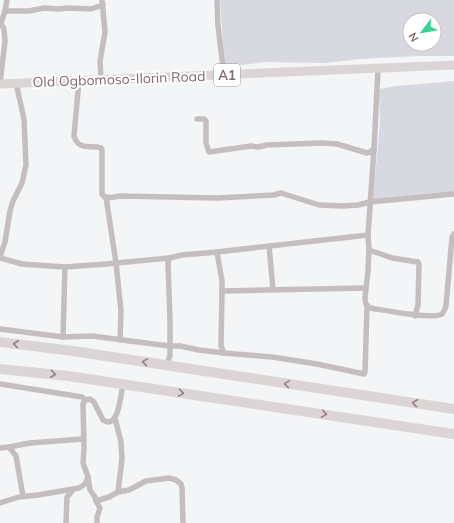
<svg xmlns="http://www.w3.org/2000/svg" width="454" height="523" viewBox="0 0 454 523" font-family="Mulish,sans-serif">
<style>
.green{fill:#d8d9e0;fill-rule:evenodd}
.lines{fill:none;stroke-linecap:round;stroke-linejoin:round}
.minor{stroke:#c5bebf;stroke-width:5.5}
.trunk{stroke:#dcd5d6;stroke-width:9}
.motorway{stroke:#dcd5d6;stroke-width:10}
.oneway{stroke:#947e82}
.labels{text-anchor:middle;stroke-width:4;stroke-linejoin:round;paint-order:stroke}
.shield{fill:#fff;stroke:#a89599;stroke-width:1}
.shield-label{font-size:13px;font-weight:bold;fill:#82686d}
.street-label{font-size:14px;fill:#82686d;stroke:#fff}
</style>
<rect width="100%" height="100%" fill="#f4f5f7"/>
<g class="green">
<path d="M220 0H454V56H418L361 59 325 63 266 62 226 67 223 44ZM410 20H434V44H410Z"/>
<polygon points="454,81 454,192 377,200 373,199 380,122 379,89 396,86"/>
</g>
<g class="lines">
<g class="minor">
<polyline points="217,0 218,26 224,75"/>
<polyline points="5,11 29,11 44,8 59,9 68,8 91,9 103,5"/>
<polyline points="1,23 5,11 7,0"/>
<path d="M378 69 374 149 368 235 369 250 368 271 365 298C365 303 366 305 370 308 383 310 433 320 442 314 444 312 445 309 446 306L452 237 454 234"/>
<polyline points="101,79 100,61 105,32 102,0"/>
<path d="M79 80 74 136C78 149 87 146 98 147L101 148 102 150V194C105 200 114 197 120 196L217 198 274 195 281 193 319 205 343 206 358 205 370 202 454 194"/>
<polyline points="0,84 5,41 4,29 1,23"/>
<polyline points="197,119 204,119 206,121 206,143 209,152 251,146 258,147 267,145 322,143 337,144 367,153 370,152 374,149"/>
<polyline points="106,197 116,263 121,311 120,340"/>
<polyline points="269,246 273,289"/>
<polyline points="369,250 381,254 392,258 418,262 419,264 418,305 415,316"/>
<polyline points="217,252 222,281 222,291 221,346 224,353"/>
<polyline points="0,257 5,242 10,211 13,201 22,183 26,165 24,119 16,83"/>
<polyline points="0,258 22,264 65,267 106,264 169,258 182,255 217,252 368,235"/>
<polyline points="222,291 365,288"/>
<polyline points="0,329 63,337 92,336 169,346 180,346 199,350 224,353 272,357 317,364 364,374 365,372 367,306"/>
<polyline points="63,337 65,267"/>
<polyline points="167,365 170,355 170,320 168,263 169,258"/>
<polyline points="0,384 82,397 85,400"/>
<polyline points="115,418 121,442 122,459 118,492"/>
<polyline points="9,447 16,456 23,496"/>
<polyline points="0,448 9,447 30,443 83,439"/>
<polyline points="96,501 109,497 118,492 129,490 146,481 169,478 176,480 181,484 182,488 183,523"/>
<polyline points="0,503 19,497 38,495 79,488 85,484 88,477"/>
<polyline points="66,523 67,497 74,489"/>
<path d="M97 523V517L100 508 96 501 95 497 90 490 88 477 83 463 84 448 83 404 85 400 90 399 94 402 103 420C119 431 121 392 123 384"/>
</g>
<polyline class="trunk" points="0,84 454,65"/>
<g class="motorway">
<polyline points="0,342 73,351 454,409"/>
<polyline points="0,369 68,376 454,434"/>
</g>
</g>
<defs><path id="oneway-chevron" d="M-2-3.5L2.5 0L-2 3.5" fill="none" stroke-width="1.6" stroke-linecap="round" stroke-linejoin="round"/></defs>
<g class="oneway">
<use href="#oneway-chevron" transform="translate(16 344) rotate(-173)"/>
<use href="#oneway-chevron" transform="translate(145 362) rotate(-171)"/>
<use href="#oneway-chevron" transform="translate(53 374) rotate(6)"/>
<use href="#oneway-chevron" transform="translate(287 384) rotate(-171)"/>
<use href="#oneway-chevron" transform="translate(181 393) rotate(9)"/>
<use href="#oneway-chevron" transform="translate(415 403) rotate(-172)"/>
<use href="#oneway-chevron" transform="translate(324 414) rotate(9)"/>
</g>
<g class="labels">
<rect class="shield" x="214" y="64" width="26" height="22" rx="3"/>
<g class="shield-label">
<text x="227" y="80">A1</text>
</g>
<g class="street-label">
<text transform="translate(119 79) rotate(-2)" y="5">Old Ogbomoso-Ilorin Road</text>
</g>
</g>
<g transform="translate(422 32) rotate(239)"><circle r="19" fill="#ffffff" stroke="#cdc3c5"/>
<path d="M0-3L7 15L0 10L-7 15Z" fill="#35d593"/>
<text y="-6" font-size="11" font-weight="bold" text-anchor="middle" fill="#82686d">N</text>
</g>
</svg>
